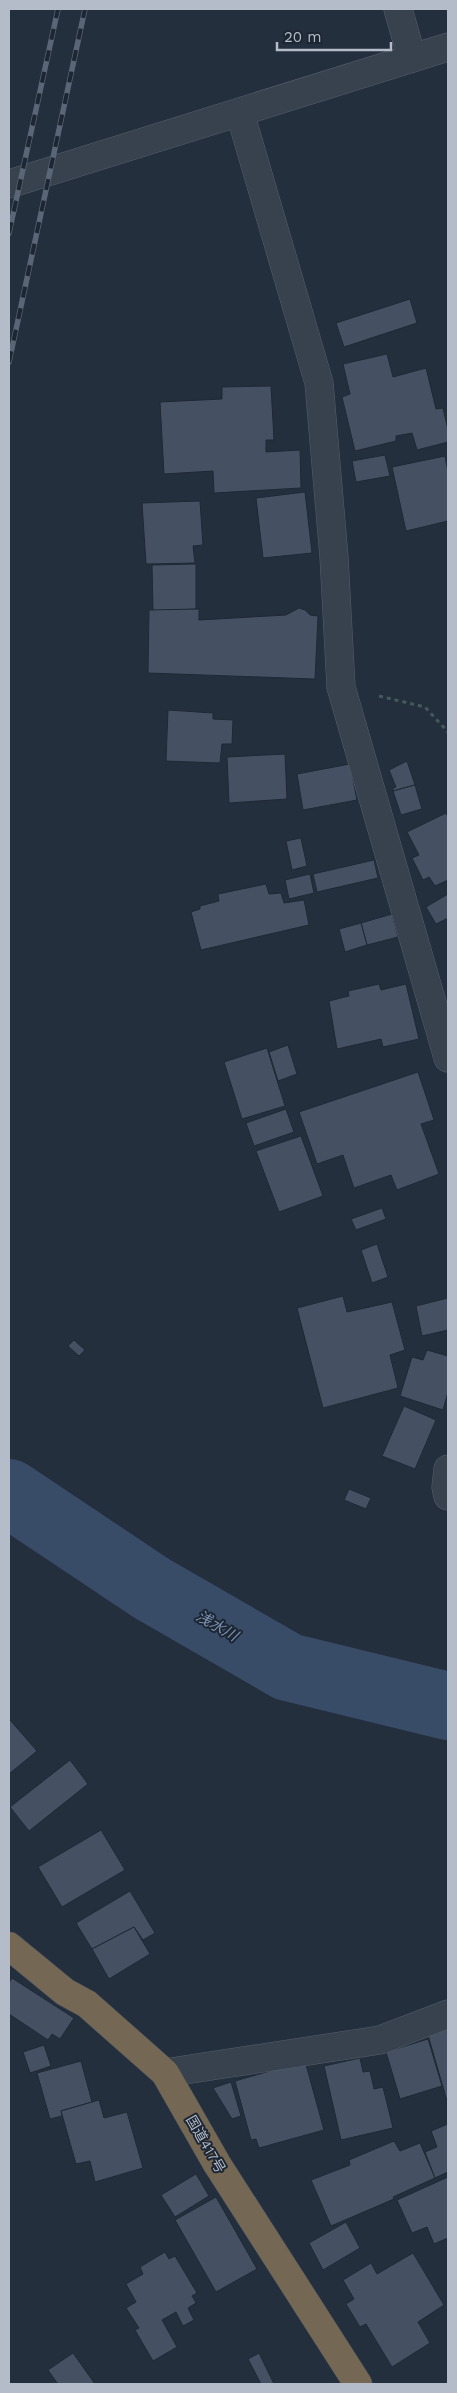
<svg xmlns="http://www.w3.org/2000/svg" width="457" height="2393" viewBox="0 0 457 2393" font-family="'Work Sans','Noto Sans JP',sans-serif">
<style>
.lines{fill:none;stroke-linecap:round;stroke-linejoin:round}
.river{stroke:#394c67;stroke-width:68}
.building{fill:#455162;stroke:#1f2835}
.street-casing{stroke:#565f6c;stroke-width:29}
.highway-casing{stroke:#434c59;stroke-width:29}
.path{stroke:#44595c;stroke-width:3;stroke-dasharray:4 4;stroke-linecap:butt}
.street{stroke:#38414e;stroke-width:28}
.highway{stroke:#746855;stroke-width:28}
.rail-casing{stroke:#5a6575;stroke-width:5.5}
.rail{stroke:#1d2633;stroke-width:4;stroke-dasharray:11;stroke-linecap:butt}
.labels{text-anchor:middle;stroke-width:4;stroke-linejoin:round;paint-order:stroke}
.street-label{font-size:14px;fill:#b4bcc9;stroke:#1d2633}
.water-label{font-size:15px;font-style:italic;fill:#7c92b1;stroke:#1d2633}
</style>
<rect width="100%" height="100%" fill="#242f3e"/>
<g class="lines">
<polyline class="river" points="9,1493 151,1588 288,1667 448,1706"/>
</g>
<g class="building">
<polygon points="410,299 417,323 344,347 336,323"/>
<polygon points="387,354 393,377 426,368 436,409 443,408 448,430 448,442 417,450 412,433 396,436 396,441 355,451 342,397 350,394 343,364"/>
<polygon points="271,386 274,440 266,440 266,452 300,450 301,488 214,493 213,471 164,474 160,402 222,399 222,387"/>
<polygon points="385,455 390,476 356,482 352,461"/>
<polygon points="445,456 448,472 448,521 406,531 392,467"/>
<polygon points="305,492 312,553 263,558 256,498"/>
<polygon points="200,501 203,545 193,546 195,563 146,564 142,503"/>
<polygon points="196,564 196,609 153,611 152,565"/>
<polygon points="299,608 305,610 310,615 318,616 315,679 148,673 149,610 199,609 199,620 286,615"/>
<polygon points="168,710 213,713 213,719 233,720 232,744 222,744 220,763 166,761"/>
<polygon points="285,754 287,799 229,803 227,757"/>
<polygon points="407,761 415,785 393,791 393,788 396,787 389,770"/>
<polygon points="350,764 357,800 303,810 297,774"/>
<polygon points="415,785 422,809 401,815 393,791"/>
<polygon points="446,813 448,817 448,880 435,886 429,877 423,880 412,858 419,855 407,832"/>
<polygon points="301,838 307,866 292,870 286,841"/>
<polygon points="374,860 378,878 317,892 313,874"/>
<polygon points="310,874 314,893 289,899 285,880"/>
<polygon points="266,884 269,894 281,893 284,903 304,900 309,925 201,950 191,912 200,909 200,906 219,901 218,894"/>
<polygon points="448,894 448,918 436,924 426,907"/>
<polygon points="392,914 398,937 367,945 361,923"/>
<polygon points="361,923 367,945 345,952 339,929"/>
<polygon points="379,984 381,990 406,984 419,1039 383,1047 381,1039 337,1049 329,1001 349,996 348,991"/>
<polygon points="288,1045 297,1074 278,1081 269,1052"/>
<polygon points="267,1048 285,1106 242,1119 224,1062"/>
<polygon points="418,1072 434,1120 421,1124 439,1174 397,1190 391,1175 354,1188 343,1155 317,1164 299,1112"/>
<polygon points="286,1109 294,1132 254,1146 246,1123"/>
<polygon points="301,1136 323,1196 279,1212 256,1151"/>
<polygon points="382,1208 386,1219 356,1230 351,1219"/>
<polygon points="377,1244 388,1277 372,1283 361,1250"/>
<polygon points="343,1296 347,1312 392,1302 405,1350 390,1355 398,1388 323,1408 297,1308"/>
<polygon points="448,1298 448,1330 422,1336 416,1306"/>
<polygon points="74,1340 85,1350 79,1356 68,1346"/>
<polygon points="427,1350 448,1356 448,1392 443,1410 400,1396 412,1357 423,1360"/>
<polygon points="404,1406 436,1420 415,1469 382,1456"/>
<polygon points="349,1489 371,1498 366,1509 344,1500"/>
<polygon points="10,1720 37,1751 9,1774 9,1721"/>
<polygon points="70,1760 88,1784 29,1831 10,1807"/>
<polygon points="101,1830 125,1870 62,1907 38,1867"/>
<polygon points="130,1891 155,1933 143,1940 134,1927 92,1949 76,1923"/>
<polygon points="134,1927 150,1954 109,1979 92,1949"/>
<polygon points="12,1978 74,2018 60,2039 52,2034 48,2040 9,2014 9,1983"/>
<polygon points="448,2026 448,2101 447,2101 428,2035"/>
<polygon points="428,2039 442,2086 400,2099 386,2052"/>
<polygon points="44,2045 51,2066 30,2073 23,2052"/>
<polygon points="360,2058 363,2072 370,2071 374,2089 383,2087 393,2128 341,2140 324,2066"/>
<polygon points="81,2061 92,2102 61,2111 62,2116 50,2119 37,2073"/>
<polygon points="305,2061 324,2130 259,2148 256,2139 251,2140 235,2081"/>
<polygon points="231,2082 241,2116 232,2119 213,2088"/>
<polygon points="99,2100 104,2118 127,2112 143,2168 95,2182 90,2161 76,2164 61,2111"/>
<polygon points="448,2124 448,2172 435,2178 425,2152 437,2147 431,2131"/>
<polygon points="394,2141 400,2151 420,2143 435,2178 393,2197 394,2199 331,2226 311,2180 350,2165 349,2160"/>
<polygon points="196,2174 209,2196 175,2217 161,2195"/>
<polygon points="448,2177 448,2238 434,2244 427,2227 412,2233 397,2200"/>
<polygon points="216,2197 257,2269 216,2292 175,2220"/>
<polygon points="346,2222 360,2248 323,2270 309,2243"/>
<polygon points="165,2252 169,2259 175,2256 197,2293 192,2296 196,2303 188,2308 194,2320 183,2326 176,2312 162,2320 177,2347 153,2361 135,2330 139,2328 126,2308 136,2302 126,2284 143,2274 140,2267"/>
<polygon points="413,2253 444,2305 418,2322 430,2343 392,2367 366,2324 360,2327 346,2304 354,2299 343,2280 371,2263 377,2274"/>
<polygon points="73,2353 95,2384 58,2384 55,2380 48,2370"/>
<polygon points="259,2353 274,2384 261,2384 248,2359"/>
</g>
<g class="lines">
<g class="street-casing">
<g id="street">
<polyline points="398,9 412,58"/>
<polyline points="240,113 319,383 334,557 341,687 448,1058"/>
<polyline points="9,184 448,47"/>
<polyline points="448,1469 446,1487 448,1496"/>
<polyline points="165,2073 380,2040 448,2014"/>
</g>
</g>
<g class="highway-casing">
<polyline id="highway" points="9,1946 65,1992 87,2004 165,2073 217,2164 358,2384"/>
</g>
<polyline class="path" points="379,696 425,707 448,732"/>
<use href="#street" class="street"/>
<use href="#highway" class="highway"/>
<g class="rail-casing">
<g id="rail">
<polyline points="9,233 58,9"/>
<polyline points="9,362 85,9"/>
</g>
</g>
<use href="#rail" class="rail"/>
</g>
<g class="labels">
<g class="street-label">
<text transform="translate(206 2144) rotate(60)" y="5">国道417号</text>
</g>
<g class="water-label">
<text transform="translate(217 1626) rotate(30)" y="5">浅水川</text>
</g>
</g>
<rect width="457" height="2393" fill="none" stroke="#b4bcc9" stroke-width="20"/>
<path d="M277 42v8h114v-8" fill="none" stroke="#b4bcc9" stroke-width="2.5"/>
<text x="284" y="42" font-size="15" fill="#b4bcc9" stroke="#1d2633" stroke-width="4" paint-order="stroke">20 m</text>
</svg>
